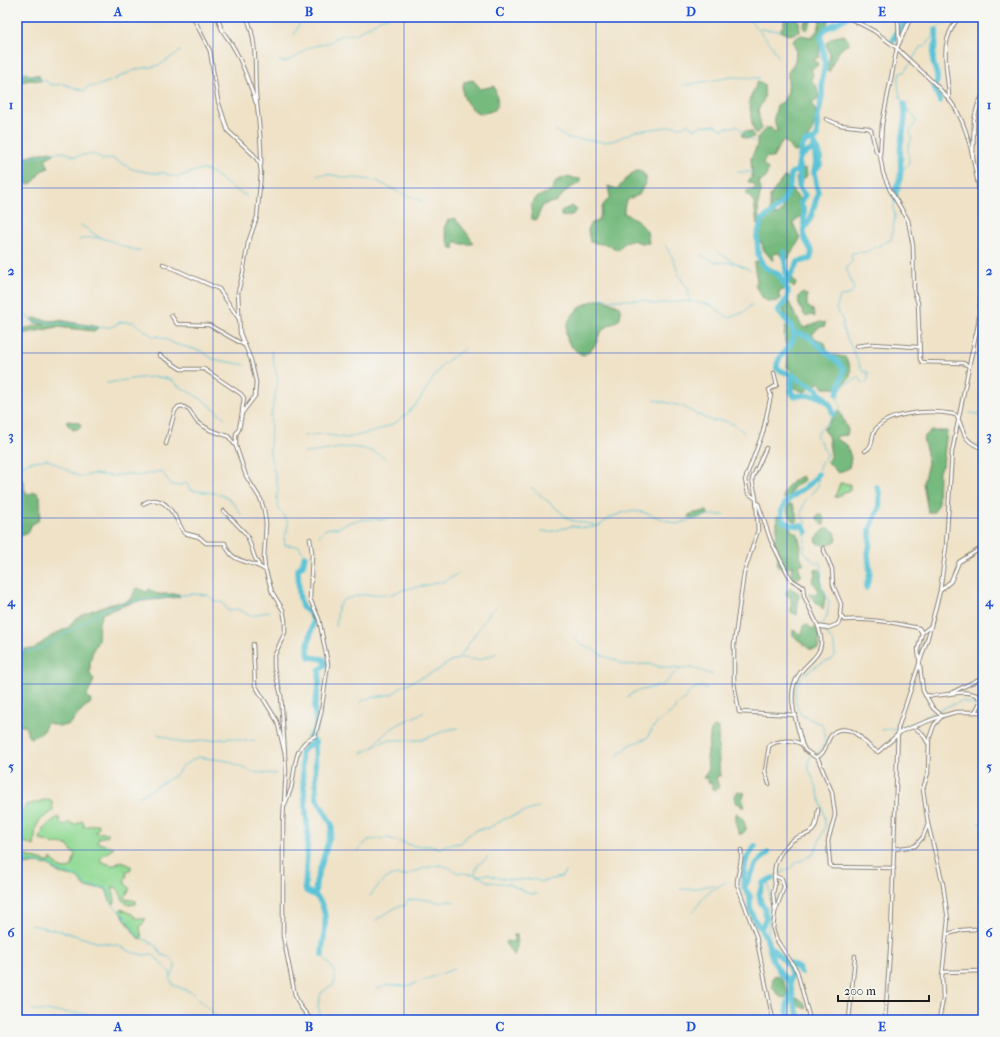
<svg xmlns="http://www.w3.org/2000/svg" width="1000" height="1037" viewBox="0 0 1000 1037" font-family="'IM FELL French Canon',serif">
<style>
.green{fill:#93da95;stroke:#587b58}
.forest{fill:#76ba7e;stroke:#496b4d}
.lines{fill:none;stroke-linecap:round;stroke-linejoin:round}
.stream{stroke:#5ac3d6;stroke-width:1}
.river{stroke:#5ac3d6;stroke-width:5.5}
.street-casing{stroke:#867f72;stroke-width:4.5}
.street{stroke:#fff;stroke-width:2.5}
.grid{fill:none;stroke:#1d4ed8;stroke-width:1;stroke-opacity:0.55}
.neatline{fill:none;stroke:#1d4ed8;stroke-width:1.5}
.grid-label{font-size:13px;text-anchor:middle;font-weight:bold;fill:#1d4ed8}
</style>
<rect width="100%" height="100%" fill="#f6f6f2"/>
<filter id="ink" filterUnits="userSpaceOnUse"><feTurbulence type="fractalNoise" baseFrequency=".025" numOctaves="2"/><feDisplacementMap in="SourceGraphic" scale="8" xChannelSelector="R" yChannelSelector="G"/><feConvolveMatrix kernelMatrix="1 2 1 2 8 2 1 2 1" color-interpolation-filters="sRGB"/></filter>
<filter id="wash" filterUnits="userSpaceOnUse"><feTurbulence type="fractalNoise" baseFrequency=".012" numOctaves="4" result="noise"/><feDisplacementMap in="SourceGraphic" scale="16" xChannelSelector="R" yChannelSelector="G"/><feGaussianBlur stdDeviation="0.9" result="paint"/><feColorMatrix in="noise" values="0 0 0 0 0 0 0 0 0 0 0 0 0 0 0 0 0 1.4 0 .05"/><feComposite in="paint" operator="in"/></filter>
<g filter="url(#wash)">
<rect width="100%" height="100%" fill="#efe2c7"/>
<g class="green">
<polygon points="840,483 850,484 850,491 843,492 839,497 835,497"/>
<polygon points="48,799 52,801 53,811 40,820 36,827 34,846 17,839 17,813 19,814 27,805"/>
<path d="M59 817 61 824 64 826 69 822 75 825 81 821 84 822 83 827 98 824 99 828 95 831 97 833H108V836L99 838 97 842 114 848 102 856 100 861 111 865H115L121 861 131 866V869L126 872 127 876C122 881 126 884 130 889L125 897 126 899 136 901V904C120 907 124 896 116 887H113C112 892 117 901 114 904 107 901 110 893 104 888H86L77 878 60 874 49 865 35 863 25 865 19 860 23 855 47 862H50L51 858 60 868 67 869 72 866 75 855 67 845 55 844 40 840C41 829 50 821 59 817Z"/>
<path d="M121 909 132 914 136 918 146 919 140 927 142 939H139C131 930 127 920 119 911Z"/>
</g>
<g class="forest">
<polygon points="784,17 791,17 799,21 800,32 789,35 781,32 781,28 784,25"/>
<polygon points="806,17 813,17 807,30 803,28"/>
<path d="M820 17H830L820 39 819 57 812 60 817 62 818 65 811 69 813 74 811 80 816 85 819 98 812 102C813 106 816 110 816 114 816 127 806 142 799 151L793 152 786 142 782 141 773 158 766 157 763 164 768 169 766 178 759 182 761 191 758 203 759 225H757L754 202 746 193 748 190 756 189 754 184 749 183 748 181 752 178 751 158 757 146V138L766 128H771L775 132 777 131 774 118 777 105 783 102 788 92V73L795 61 796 51 793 40 801 35 811 37C818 32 820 26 820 17Z"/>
<path d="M844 35 849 41 848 45C839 47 832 62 830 71H826L830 56 826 43 831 38Z"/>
<polygon points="17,69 30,75 39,75 41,81 30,80 17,83"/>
<path d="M473 80 481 89 494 86C500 105 500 113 478 113 467 106 459 95 464 82Z"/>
<path d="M758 81 764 84C765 96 765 100 758 109L761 129 756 134C751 129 751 109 749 101Z"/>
<polygon points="744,131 752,132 754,137 746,139 741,135"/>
<path d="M49 151 54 154 45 159 49 168 41 171C33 183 34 186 19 183L17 185V160Z"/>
<polygon points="802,168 806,169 807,175 801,183 797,184 796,178 799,176"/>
<path d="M639 170 646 176V181L639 195C628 199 624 199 624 213L636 219 647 231 649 243C634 246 633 231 618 250L608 245 590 242 588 230 590 224 598 221 603 205 610 197 608 186 617 189 631 174Z"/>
<path d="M565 177 581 179V182L567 190 557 201 543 205 536 220 532 219C529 198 534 199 552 190L556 181Z"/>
<polygon points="784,177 790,179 787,191 779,204 774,205 774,210 770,211 770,196"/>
<path d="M790 188 802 202V216L793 223 800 239 786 262H784L780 254 777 253 773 254 774 259 773 261 763 249 762 242 758 243C756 231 762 222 770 214L778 215 783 210 784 200Z"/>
<path d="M572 206 577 210C573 216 567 217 561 216V211Z"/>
<path d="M454 218C457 220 474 241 473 244H462L455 241 454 249 450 247 444 228 448 220Z"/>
<path d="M756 261 760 262 765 270C776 274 783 277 786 289L778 292 780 298 778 301 769 302 763 298 755 286 757 281 754 264Z"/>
<polygon points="789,277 792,277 796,284 794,288 787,282"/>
<path d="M802 293 807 295V306L813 310 815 317 811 315 806 317C801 310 794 299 802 293Z"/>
<path d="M602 299 619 306C626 323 610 322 602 331 598 334 598 341 595 345 593 349 587 353 583 355 549 338 572 302 602 299Z"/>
<path d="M785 299 788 300C793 311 797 320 804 328L820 322 825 323V326L818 328 812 335 815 338 825 343 828 354 845 357C854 373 853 375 840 388H824L820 382 804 392 792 387V384L795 375 787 367C790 346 779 340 788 321L782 308Z"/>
<polygon points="33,318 53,321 58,320 99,327 94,331 57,327 17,335 17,330 45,324 34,323"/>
<polygon points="839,410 848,430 847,435 837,436 836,439 847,445 851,458 849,468 838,473 827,461 831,456 828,435 823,430"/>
<polygon points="67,421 78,422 81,425 80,428 73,430 67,424"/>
<polygon points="931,431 947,431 943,464 939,471 938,505 934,512 928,512 923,483 928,463 927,453 923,438"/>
<path d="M802 476 804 480 793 488 788 499 783 498C783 488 794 479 802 476Z"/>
<path d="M17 477 24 481V489L28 495 34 492 38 493 40 496C40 503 42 515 38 521L31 525 29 532 17 538Z"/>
<polygon points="789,504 793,505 798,519 795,522 793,521 787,511"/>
<polygon points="706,511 708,512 707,515 695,519 688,517 690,514"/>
<polygon points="781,514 792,531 797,533 801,546 800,556 804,564 798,565 801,575 795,580 791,577 792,565 789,568 780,568 777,566 778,557 774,542 777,533 777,517"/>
<polygon points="822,514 825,523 823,526 816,517 818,515"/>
<path d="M827 527 835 532 837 540C831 544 824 547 817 543L816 538Z"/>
<polygon points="819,569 821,571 821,585 826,594 823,609 810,596 810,593 818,594 818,589 812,581 815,575 815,570"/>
<path d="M138 588 146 592 149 589 157 594H179V597L134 602 103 613 99 622 98 641 93 650 90 663V674L94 680 87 696 91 701 90 704C78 708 76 725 63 726 57 727 52 723 47 723L42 733 31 738 28 736 25 726H17V664L24 649H33L53 635 69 627 76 618 90 611 115 603 125 602 132 598 135 589Z"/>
<polygon points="790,588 799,593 797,615 791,612 791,596 789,597 785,593"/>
<path d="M807 624 812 629 814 627 817 628V634L820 636 818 649H809C804 643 798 641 793 635V630L802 635 804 625Z"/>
<path d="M714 727 718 728C719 744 718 760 720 776L716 777 719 788 715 790 713 789 712 783 708 782 707 778H703L708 771 707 758 711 730Z"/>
<polygon points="738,791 745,793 742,799 745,807 741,807 740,804 736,803 735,796"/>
<path d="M736 813C741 816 746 822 746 830L742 834H739L736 825Z"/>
<polygon points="514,935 517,935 517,946 514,956 505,943 506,941 514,942"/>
<path d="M775 975C783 977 787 987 788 994L785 998 780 997 772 987 773 977Z"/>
<path d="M796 998C802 999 805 1003 806 1009L797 1005Z"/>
</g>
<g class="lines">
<g class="stream">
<polyline points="480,17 493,20"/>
<polyline points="618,17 648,21 670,17"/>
<polyline points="686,17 701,22 724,18 749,20 771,44 778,57"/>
<polyline points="760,29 780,31"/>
<polyline points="294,35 303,17"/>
<polyline points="279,61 285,62 298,56 307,48 331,42 333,39 342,35 356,34 367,27 371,26 381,18 388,17"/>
<polyline points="912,61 920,47 926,46 938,27 954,17"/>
<polyline points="980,70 983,67"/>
<path d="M17 71C24 73 49 81 51 85L64 84 84 91 87 87C104 87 121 75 138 69 145 67 152 68 159 65 167 61 173 56 180 51"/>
<polyline points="685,85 732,77 760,78"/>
<polyline points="555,130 567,138 605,142 615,140 636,131 676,126 682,127 688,124 695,129 703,125 707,126 715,125 721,129 737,126 754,142"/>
<path d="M17 165 24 164 30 158 53 153 65 152 75 157C85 154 95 152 103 160L112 158 132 169 151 173H164L175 177 184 175 197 170H205L211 172 235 190 247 196"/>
<polyline points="738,172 754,172"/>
<polyline points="317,175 327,174 348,178 357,178 377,181 396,191 422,201"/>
<path d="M896 198 901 186 903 169 909 164 908 147 912 138 910 131 916 122C916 115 911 114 906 108 899 100 896 83 900 73L904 72 910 64"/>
<polyline points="81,225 100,238"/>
<path d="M79 240C94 234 109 239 122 246 126 248 136 250 140 251"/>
<polyline points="665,245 674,260 679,276 688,289 690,302"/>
<polyline points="718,252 734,262"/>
<polyline points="700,255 715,262 736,263 750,270"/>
<polyline points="601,298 614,300 645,300 654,304 687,301 711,305 729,318 744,312 752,304"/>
<polyline points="17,314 25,315 32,321 84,325 92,328 111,327 120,322 133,322 154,337 159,336 175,344 201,351 213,359 245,365"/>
<polyline points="271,351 278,381 271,415 270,454 278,487 277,499 279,509 288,522 287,531 284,537 285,545 299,546 303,553 298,569"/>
<path d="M107 383C122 381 168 370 177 385L203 400 225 418"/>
<polyline points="655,400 682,406 692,412 712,421 722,420 735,425 744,432"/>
<polyline points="970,413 983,415"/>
<polyline points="304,436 321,434 347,438 377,431 395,423 406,415 418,402 442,365 465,348"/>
<polyline points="978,445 983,442"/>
<path d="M304 453C335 452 353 438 385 458"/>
<path d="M17 469 29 462 47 459 80 477 93 474 111 476 128 474 138 476 161 471 172 485 178 486 186 483 191 490C218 495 225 489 241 514"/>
<polyline points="531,487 570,520 594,525"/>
<polyline points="542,531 550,532 572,526 586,528 599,526 609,518 628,511 643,512 676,524 708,515 725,515"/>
<path d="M319 536C324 529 329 527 338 528 353 518 370 519 387 520"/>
<path d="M822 625 827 616 829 601 821 584 822 567 820 563H815L804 551 806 524 801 513 805 501 818 486 819 467 827 454 816 435 841 407C840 403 838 401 837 398 834 389 851 381 857 379L858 376 864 384 868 380V372H864L861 368 843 329V321L836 309 840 297 851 294 854 288 846 268 853 260 851 256 852 253 865 252 891 240 895 216 893 209 895 202"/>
<polyline points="336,627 338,607 343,600 360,595 393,594 402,590 442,582 460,573"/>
<polyline points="573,639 606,657 616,660 623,665 652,664 660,667 668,667 670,669 675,667 680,668"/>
<polyline points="17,652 34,651 42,648 105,609 133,601 192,594 208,595 213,600 223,603 228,611 237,609 251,616 270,611"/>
<polyline points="459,658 490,612 496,607"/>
<polyline points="627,697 634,692 663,685 680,668 693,668 713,675"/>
<path d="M358 705C367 692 392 701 400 687L436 671 451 661 462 658 479 660 497 653"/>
<polyline points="938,710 962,701 977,706"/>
<polyline points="900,727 916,722 935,711"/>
<polyline points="881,730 897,728"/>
<polyline points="158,734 182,743 231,738 244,741 256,740"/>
<path d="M375 745C386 728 405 721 423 713"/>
<polyline points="362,753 383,742 392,740 421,740 447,730 458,728"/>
<path d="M618 755 630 745 647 738 654 726 675 709 676 705C690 699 687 684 707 688"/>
<path d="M814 755C826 750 828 735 821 724L801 715C787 688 798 676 822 663 827 660 831 661 835 656L834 644 823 628"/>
<polyline points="139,797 177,774 182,766 198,757 228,761 252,772 276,774"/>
<polyline points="978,823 983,823"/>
<polyline points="358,851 368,840 388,838 414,846 434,846 440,849 445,845 461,843 468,835 479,829 489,828 504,819 539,807"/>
<polyline points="17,861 48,864 59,872 76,875 88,886 106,888 109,891 112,904 129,921 136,934 156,946 162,955 169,957 175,963 175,968 170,979 173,985 191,992 221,1020"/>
<polyline points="475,873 478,865 488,857"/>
<polyline points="478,876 488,874 494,877 516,880 534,879 541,882 561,877 568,869"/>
<polyline points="775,876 789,869 796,863 814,854 825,827 825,817 816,786 808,767 808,762 811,756"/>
<path d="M680 889C692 891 704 885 716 885"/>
<path d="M370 896C380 884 387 872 405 876L424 868 440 865 448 867 458 873 474 874 489 882 509 884 530 894H537"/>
<polyline points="693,912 707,893 726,882"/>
<polyline points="376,920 398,906 404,906 408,900 423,899 442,903 448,901 454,902"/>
<polyline points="31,925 61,931 96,942 117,945 131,952 143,955 153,954 170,973 171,977"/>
<polyline points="767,940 771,905 768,882 773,877"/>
<polyline points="376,989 389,985 408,986 454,969"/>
<polyline points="32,1010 87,1014 104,1020"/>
<path d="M321 1020 318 1005 321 993 335 983C337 970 329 965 322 955"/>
</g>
<g class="river">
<polyline points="899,29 906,21 906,17"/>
<polyline points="893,41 897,31"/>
<path d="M936 84C940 75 933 68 933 59 933 49 938 41 936 30"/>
<polyline points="934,87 940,101"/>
<path d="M800 158C803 152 810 153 814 147"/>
<polyline points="814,171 820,165 820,155 815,144"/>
<path d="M896 200C892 190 899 186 900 177 902 165 899 154 901 143 903 130 907 116 904 104"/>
<polyline points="805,228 810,220 818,193 814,173 816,162 814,146"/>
<polyline points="784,252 787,279"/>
<polyline points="786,284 798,262 810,259 812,252 804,237 804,212 801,203 805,195 799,188 800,167"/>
<polyline points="794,333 805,335 811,339 839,363 844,370 837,394"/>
<polyline points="792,375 806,384 817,389 818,392 825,398"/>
<path d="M833 414C830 394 810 394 794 396L791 391 792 375 777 369C775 353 801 344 792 328 789 321 782 317 778 311L787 299 788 291 779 275 763 266 758 255 757 236 762 220 780 206 787 194 790 185 791 173 797 171 802 146 805 142 814 140 817 137V121L822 96V80L825 63 821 36 825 29 846 18"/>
<path d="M806 532 803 526 792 525 783 521C774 497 811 491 818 474"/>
<path d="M305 556 303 565 298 569 299 594 302 607 309 612 313 620C313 634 305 641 309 657L323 659 326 663 325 666 319 670C321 684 317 691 315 704 313 719 321 725 309 737L315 742 307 746 301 753 308 835 305 887 306 891 314 895"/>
<polyline points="866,588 870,573 868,553 870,543 870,529 880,506 879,499 880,494 877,487"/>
<path d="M315 742 316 797 332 825V829L316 882 315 895C332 912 323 933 322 955"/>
<polyline points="755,846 746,860 743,879 744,888 750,896 750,908 754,919 766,937"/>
<polyline points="744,888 757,863 768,853"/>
<polyline points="761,929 766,918 765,909 761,903 759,895 763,883 773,878"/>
<polyline points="767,940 773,961 782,975 790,982 794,1003 800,1020"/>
<path d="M771 947C780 959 795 963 790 982"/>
<polyline points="790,963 798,968 801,973"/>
<path d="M790 1020C785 1008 787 1002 792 991"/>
</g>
</g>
</g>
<g filter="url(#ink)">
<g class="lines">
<g class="street-casing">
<g id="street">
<polyline points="193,17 210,51 218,101 228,131 254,155 260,164 261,173 257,217 248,243 243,273 238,292 240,333 251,360 256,382 255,396 242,413 239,429 236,434 236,446 246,476 261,500 264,510 266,524 264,558 265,568 272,592 283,610 285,620 285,632 274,657 274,668 281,695 286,770 283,822 283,936 295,995 300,1006 311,1020"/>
<path d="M218 17C221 34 228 36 235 50 244 66 250 85 256 103"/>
<path d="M247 17C258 47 254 63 256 94 258 118 262 141 261 165"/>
<polyline points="847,17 874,31 897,48 882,124 880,155 883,173 890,190 908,220 913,246 914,291 918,303 920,359 922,362 963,363 969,366 952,452 946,547 940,591 928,637 898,728 891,937 885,1020"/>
<polyline points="898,17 899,43"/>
<path d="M911 17 897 48C914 66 947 91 958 113 973 141 977 182 983 214"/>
<path d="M949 98C948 67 937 45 959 17"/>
<polyline points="826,119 840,125 868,128 871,130 876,151 880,155"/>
<polyline points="973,157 974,120 978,104 983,95"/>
<polyline points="163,264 219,289 239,319"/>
<polyline points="171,315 177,324 209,325 244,345"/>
<polyline points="856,346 872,344 918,347"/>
<polyline points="159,355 181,369 204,369 241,394 244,398 242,411"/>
<polyline points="969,366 978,325 983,276"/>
<polyline points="774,373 777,385 769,390 771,395 763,432 745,480 748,493 756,499 758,530 744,573 734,644 734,683 739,712 796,715"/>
<polyline points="166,444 175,411 178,407 182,406 189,410 197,422 210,430 228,436 236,446"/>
<path d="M865 451C874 446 871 439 874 432 884 411 937 409 956 415 967 434 959 438 983 449"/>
<polyline points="756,498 752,479 766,448"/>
<polyline points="758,503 771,541 788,574 792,580 803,587 804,596 818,626 828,628 838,624 841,617"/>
<path d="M143 504C164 490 176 517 184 533L199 537 206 543H225C231 565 250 559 265 570"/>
<polyline points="224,511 247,535 255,558 259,565"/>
<path d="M823 548 832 569 833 585 841 604 840 615 844 620C869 618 895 623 919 628L922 633 918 649 923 691 933 708 942 716 934 725 929 739 928 773 923 789 928 824 943 884 948 920 942 976 943 999 939 1020"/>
<polyline points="941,590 951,581 959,562 983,547"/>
<path d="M818 626C831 662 800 657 793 689 790 706 798 727 802 744L805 750 818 759 832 792 835 815 828 841 830 865 832 867 894 868"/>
<polyline points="922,633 931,626"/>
<polyline points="253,644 255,685 277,721 284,750"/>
<polyline points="951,693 983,677"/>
<path d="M925 695C941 699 961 687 978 696L980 703"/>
<polyline points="975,712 983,697"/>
<polyline points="942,716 956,712 983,712"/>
<polyline points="913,727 922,733 928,743"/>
<path d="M816 757C831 754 823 725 848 730 860 732 866 747 878 752L902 731 939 717"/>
<path d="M769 784 765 771 769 746C777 740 793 739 801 744"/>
<path d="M285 804C287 799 289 794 291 789 296 769 292 745 315 736L321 713 328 664 319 619 310 599 312 553 310 539"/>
<polyline points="894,849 915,846 923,837 928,824"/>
<path d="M741 850C743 862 737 873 737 884L756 936 773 1020"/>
<polyline points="774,875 775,884 773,893 775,911"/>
<polyline points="948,934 962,930 975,929"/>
<polyline points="943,972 983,971"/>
<path d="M810 1020 797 971 776 939 773 929 775 912 784 887 782 879 775 876C772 862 784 845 796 838 802 835 809 835 813 830 818 824 817 816 818 809"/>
<polyline points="849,1020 855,956"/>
</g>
</g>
<use href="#street" class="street"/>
</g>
</g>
<path class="grid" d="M213 17V1020M404 17V1020M596 17V1020M787 17V1020M17 188H983M17 353H983M17 518H983M17 684H983M17 850H983"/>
<rect width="1000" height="1037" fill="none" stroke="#f6f6f2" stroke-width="44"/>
<path d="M838 995v6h91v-6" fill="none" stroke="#1c1c1c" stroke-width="2"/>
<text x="844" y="995" font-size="12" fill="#1c1c1c" stroke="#f6f6f2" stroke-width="3" paint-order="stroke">200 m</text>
<rect x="22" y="22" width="956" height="993" class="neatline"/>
<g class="grid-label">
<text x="118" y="16">A</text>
<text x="309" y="16">B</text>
<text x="500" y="16">C</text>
<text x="691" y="16">D</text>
<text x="882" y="16">E</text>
<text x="11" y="109">1</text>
<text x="989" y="109">1</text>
<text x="11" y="275">2</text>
<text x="989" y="275">2</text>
<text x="11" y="440">3</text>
<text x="989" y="440">3</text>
<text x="11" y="606">4</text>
<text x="989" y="606">4</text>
<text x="11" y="771">5</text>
<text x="989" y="771">5</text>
<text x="11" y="937">6</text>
<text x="989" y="937">6</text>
<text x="118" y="1031">A</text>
<text x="309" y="1031">B</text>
<text x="500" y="1031">C</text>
<text x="691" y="1031">D</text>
<text x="882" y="1031">E</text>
</g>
</svg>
